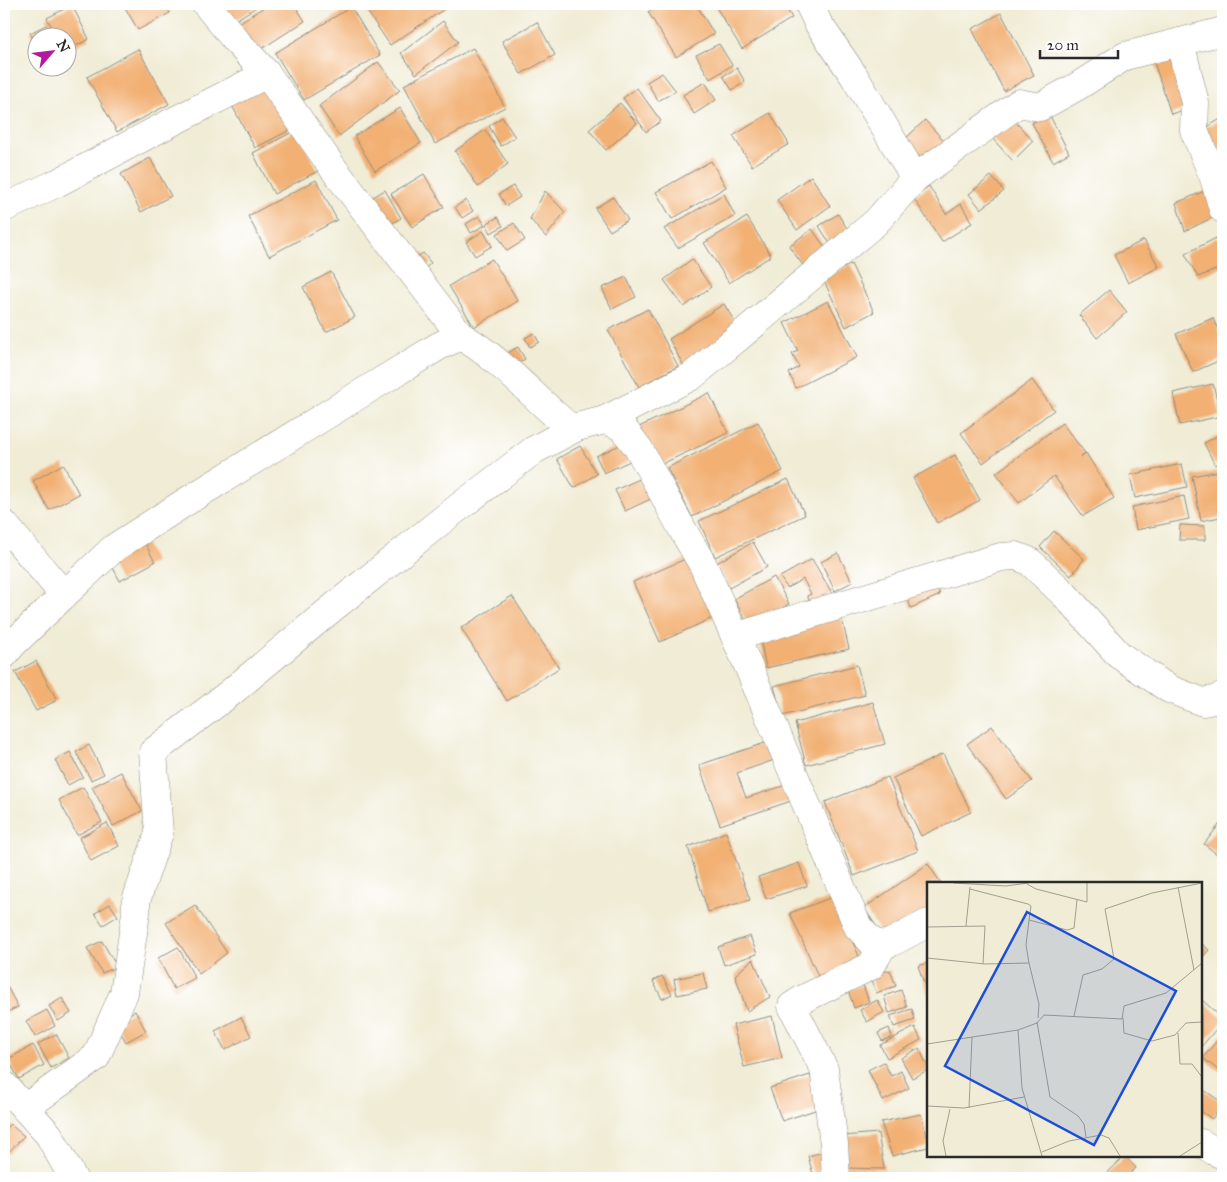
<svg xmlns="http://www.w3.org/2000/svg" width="1227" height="1182" viewBox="0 0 1227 1182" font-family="'IM FELL Great Primer',serif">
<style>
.building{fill:#f2b073}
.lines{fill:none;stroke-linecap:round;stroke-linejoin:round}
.street-casing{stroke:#8e8c80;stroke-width:29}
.street{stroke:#fff;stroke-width:28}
.inset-road{fill:none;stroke:#a19f91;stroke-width:1}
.view{fill:#1d4ed8;fill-opacity:0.15;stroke:#1d4ed8;stroke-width:2.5}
.inset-edge{fill:none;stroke:#2b2b2b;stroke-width:2.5}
</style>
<rect width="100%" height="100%" fill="#fff"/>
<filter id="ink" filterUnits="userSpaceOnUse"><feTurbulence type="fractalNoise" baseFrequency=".02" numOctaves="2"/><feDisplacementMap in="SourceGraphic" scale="10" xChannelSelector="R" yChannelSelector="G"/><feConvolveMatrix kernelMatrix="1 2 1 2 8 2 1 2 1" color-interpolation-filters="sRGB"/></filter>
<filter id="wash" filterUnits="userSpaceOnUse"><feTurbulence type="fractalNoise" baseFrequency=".0096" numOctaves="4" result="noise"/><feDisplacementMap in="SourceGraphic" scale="20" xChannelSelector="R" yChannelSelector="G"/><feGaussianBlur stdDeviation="1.12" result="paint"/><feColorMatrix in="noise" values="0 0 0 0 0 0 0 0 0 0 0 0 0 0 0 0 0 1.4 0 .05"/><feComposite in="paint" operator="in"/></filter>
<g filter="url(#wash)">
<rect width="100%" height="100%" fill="#f0ecd5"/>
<g id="blocks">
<g class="building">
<polygon points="123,4 165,4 170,13 138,30"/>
<polygon points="223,4 261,4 234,21"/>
<polygon points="269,4 294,4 305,21 255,53 237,24"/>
<polygon points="362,4 444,4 446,8 390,45"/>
<polygon points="662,4 696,4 714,34 676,57 648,12"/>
<polygon points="714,4 784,4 792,18 742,49"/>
<polygon points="72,5 89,39 68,50 68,38 57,38 47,18"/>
<polygon points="351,7 380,55 304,100 275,53"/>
<polygon points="1001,13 1034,75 1004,91 972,29"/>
<polygon points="443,21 458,42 416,74 401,53"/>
<polygon points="537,22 555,55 521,74 502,41"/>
<polygon points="46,25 53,38 38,38 38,47 30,33"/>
<polygon points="719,44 732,65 710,79 696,55"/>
<polygon points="473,48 505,107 435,144 404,85"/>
<polygon points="138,49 169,104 117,132 87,77"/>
<polygon points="1170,50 1190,108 1171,114 1152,56"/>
<polygon points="378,62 400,90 339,136 319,106"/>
<polygon points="737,68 745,82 732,90 723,76"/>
<polygon points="662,73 676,91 658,101 647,82"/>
<polygon points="705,82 716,100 694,114 683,95"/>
<polygon points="267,83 292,129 255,148 230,102"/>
<polygon points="637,88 661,121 646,132 623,98"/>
<polygon points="620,103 637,123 606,150 589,130"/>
<polygon points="400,108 421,143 375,171 354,136"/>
<polygon points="770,113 789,144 752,166 733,136"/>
<polygon points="1049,114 1069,153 1053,162 1032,123"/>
<polygon points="502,117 515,137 501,146 489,126"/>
<polygon points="1011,117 1033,141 1013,161 990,136"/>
<polygon points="1222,118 1223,120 1223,150 1212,153 1201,131"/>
<polygon points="925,120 948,145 927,165 904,140"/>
<polygon points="296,130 318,171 274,194 253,153"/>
<polygon points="485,130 508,164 478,187 455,151"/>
<polygon points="150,158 171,196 141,212 121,174"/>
<polygon points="711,161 726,187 672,219 656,192"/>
<polygon points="424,174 444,207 412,227 391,194"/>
<polygon points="811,176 830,206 797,230 777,200"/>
<polygon points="991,176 1004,191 981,209 969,194"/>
<polygon points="316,180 337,220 269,256 248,216"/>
<polygon points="513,186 520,197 506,206 499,194"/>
<polygon points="929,186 946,214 961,204 972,223 942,242 913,197"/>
<polygon points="1214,187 1222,213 1185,231 1176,203"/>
<polygon points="385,190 401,218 384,228 368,200"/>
<polygon points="545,191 565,212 546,237 530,219"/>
<polygon points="724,194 735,216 678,248 664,229"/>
<polygon points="613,197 628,220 610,231 595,208"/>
<polygon points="466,200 473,211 462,218 455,207"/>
<polygon points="838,214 851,235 832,247 819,226"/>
<polygon points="479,216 485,225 471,233 466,224"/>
<polygon points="498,217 503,226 491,233 486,224"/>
<polygon points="747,217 771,256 729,283 704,243"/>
<polygon points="514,223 525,240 507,251 497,234"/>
<polygon points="812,229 830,254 807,271 789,246"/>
<polygon points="483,231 492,246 475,256 466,242"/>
<polygon points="1218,237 1223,249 1223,267 1198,277 1185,254"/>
<polygon points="1144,240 1159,267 1128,283 1114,255"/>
<polygon points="423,253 431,263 420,273 411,262"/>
<polygon points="492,259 518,301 474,327 449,286"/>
<polygon points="692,259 711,287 684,307 664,280"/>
<polygon points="851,264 874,312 846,327 823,279"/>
<polygon points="331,272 355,317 326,332 303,287"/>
<polygon points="626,277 636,297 612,309 602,288"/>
<polygon points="1109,290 1127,312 1097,338 1079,315"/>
<polygon points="828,301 857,357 796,388 789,373 799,367 792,354 798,351 784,323"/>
<polygon points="724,304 741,332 687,372 669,339"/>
<polygon points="648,309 678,366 639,387 608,330"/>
<polygon points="1213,318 1223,341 1223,359 1193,372 1176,334"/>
<polygon points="534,333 539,342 530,347 525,338"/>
<polygon points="518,347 525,359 512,367 504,355"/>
<polygon points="1032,380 1054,410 983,463 961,433"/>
<polygon points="1213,384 1221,416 1180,425 1173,393"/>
<polygon points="709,393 728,433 653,468 635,429"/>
<polygon points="758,422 783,471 692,517 667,468"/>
<polygon points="1062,423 1085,453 1080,457 1086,453 1114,498 1083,516 1054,476 1019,503 996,473"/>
<polygon points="1223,433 1223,461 1215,465 1204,443"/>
<polygon points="622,444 630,461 604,473 596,456"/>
<polygon points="580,446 597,474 574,488 557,459"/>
<polygon points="955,455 980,500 937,523 913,478"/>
<polygon points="63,464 79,494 49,510 33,481"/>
<polygon points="1182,464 1187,487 1135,498 1130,475"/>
<polygon points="1223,470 1223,545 1221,545 1220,517 1201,521 1192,476"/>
<polygon points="644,477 653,498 625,511 615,490"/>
<polygon points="788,479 805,515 715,557 699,521"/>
<polygon points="1184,496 1189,519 1136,530 1132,507"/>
<polygon points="1180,525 1205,526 1205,540 1179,540"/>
<polygon points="1054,531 1084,559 1071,576 1040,547"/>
<polygon points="753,542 767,567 729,588 715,564"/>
<polygon points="145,543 155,562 120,581 110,562"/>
<polygon points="838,553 852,582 835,591 821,562"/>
<polygon points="692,556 719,615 660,642 633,582"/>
<polygon points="812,559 832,593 812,605 807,596 811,594 803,579 787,588 780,577"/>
<polygon points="774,577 789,604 749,626 734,599"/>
<polygon points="935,582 940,595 911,608 906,595"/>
<polygon points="512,596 559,668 507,701 461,628"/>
<polygon points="841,615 849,649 766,668 759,634"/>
<polygon points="36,661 57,700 36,711 15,672"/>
<polygon points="857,665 865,695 782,716 774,686"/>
<polygon points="873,702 885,744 806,765 795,723"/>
<polygon points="992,726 1032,781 1006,799 967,744"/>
<polygon points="774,740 780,758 737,773 746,798 789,784 794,800 720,825 699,765"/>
<polygon points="89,745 104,774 91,780 76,752"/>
<polygon points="70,752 83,777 68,785 55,760"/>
<polygon points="943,754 971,812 921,836 893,778"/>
<polygon points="121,772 142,811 113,826 92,787"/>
<polygon points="888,777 918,851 854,876 825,802"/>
<polygon points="83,787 102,822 77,835 59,800"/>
<polygon points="1223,820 1223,859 1204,844"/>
<polygon points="107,823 119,846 91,861 79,838"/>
<polygon points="726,832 750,900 708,912 688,847"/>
<polygon points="799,863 807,886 766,899 758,877"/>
<polygon points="928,864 941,883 928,883 928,909 885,939 864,908"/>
<polygon points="833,897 862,963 822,985 790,913"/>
<polygon points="110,904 118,916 103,925 95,913"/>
<polygon points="195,905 227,953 199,974 166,923"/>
<polygon points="750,936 757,954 724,965 718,947"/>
<polygon points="102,941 117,967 102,973 87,948"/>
<polygon points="1201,943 1209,950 1201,959"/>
<polygon points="178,947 195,978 174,989 158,958"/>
<polygon points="753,959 770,997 747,1011 735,975"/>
<polygon points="928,963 928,994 918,966"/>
<polygon points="890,970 896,986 876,993 871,976"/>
<polygon points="703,973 707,989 677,995 674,979"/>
<polygon points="662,976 672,994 662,999 653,981"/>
<polygon points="4,981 18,1007 4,1014"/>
<polygon points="863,985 869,1002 854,1008 848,990"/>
<polygon points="901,990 907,1007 889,1013 884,996"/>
<polygon points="62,998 71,1013 58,1021 49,1006"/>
<polygon points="1201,999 1223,1019 1223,1021 1201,1047"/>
<polygon points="877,1000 884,1012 867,1022 860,1010"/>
<polygon points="912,1009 915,1020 894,1027 890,1016"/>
<polygon points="47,1010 55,1026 35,1037 26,1021"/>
<polygon points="135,1011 146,1031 126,1042 115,1022"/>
<polygon points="772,1016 782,1058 744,1067 733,1025"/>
<polygon points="241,1017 251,1036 225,1050 215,1031"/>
<polygon points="915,1027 921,1040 887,1058 880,1045"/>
<polygon points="889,1028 892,1037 882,1041 878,1033"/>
<polygon points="1223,1033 1223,1074 1203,1058"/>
<polygon points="56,1034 69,1058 51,1068 38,1044"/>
<polygon points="33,1045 44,1065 19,1079 8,1059"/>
<polygon points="919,1048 928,1067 928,1070 912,1078 901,1058"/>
<polygon points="884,1062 891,1076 901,1071 909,1088 883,1101 868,1070"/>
<polygon points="810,1075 821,1108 782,1121 770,1088"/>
<polygon points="1201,1088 1223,1103 1212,1119 1201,1111"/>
<polygon points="921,1114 928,1140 928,1147 892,1156 881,1122"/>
<polygon points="10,1124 24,1136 7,1154 4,1151 4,1130"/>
<polygon points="878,1133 884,1169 847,1168 842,1136"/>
<polygon points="823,1152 829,1174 814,1178 808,1156"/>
<polygon points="1125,1156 1136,1168 1125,1178 1105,1178 1103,1177"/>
</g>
</g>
</g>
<g filter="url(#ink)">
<use href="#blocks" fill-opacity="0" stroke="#8e8c80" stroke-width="1"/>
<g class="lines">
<g class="street-casing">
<g id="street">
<polyline points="206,4 238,43 267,74 333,168 461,336"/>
<polyline points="1223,31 1180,42 1195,103 1194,130 1214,178 1223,209"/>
<polyline points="915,178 1019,103 1040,107 1078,86 1125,56 1180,42"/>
<polyline points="4,208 57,183 174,121 267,74"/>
<polyline points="605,420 692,376 876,222 915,178 854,76 818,23 809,4"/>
<polyline points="4,524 64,595"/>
<polyline points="735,637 1001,557 1016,556 1029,561 1065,595 1119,655 1169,689 1203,702 1218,699 1223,695"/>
<path d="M4 655 13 644 64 595 114 548 184 503 357 396 439 346 461 336C502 360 532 396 568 426L577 427 605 420 613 423 623 428 639 449 681 527 703 565 746 661 858 927 872 942 883 945 892 942 928 923"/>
<polyline points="4,1085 49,1135 73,1178"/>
<polyline points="25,1108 96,1057 124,993 136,913 136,901 159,833 153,752 230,693 330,610 446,517 534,450 577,427"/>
<polyline points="1201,1143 1214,1151 1223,1155"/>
<polyline points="836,1178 834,1144 824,1069 792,1006 803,999 871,966 883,945"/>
</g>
</g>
<use href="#street" class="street"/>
</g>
</g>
<g transform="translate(927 882)">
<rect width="275" height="275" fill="#f0ecd5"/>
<path class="inset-road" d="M27 1 79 4 101 1M100 2 109 7 160 20V1M251 5 267 88M43 7 101 22 104 24 102 38 140 48 147 46 150 18M39 44 43 5M0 45 58 44 56 82M0 76 58 82 102 81 112 122 111 136M102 81 99 63 102 38M147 134 156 93 175 87 187 77 178 27 225 11 275 1M196 136 197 151 225 159 248 153 259 141 275 140M110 140 123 215 151 234 157 242 159 255M251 151 253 182H265L275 195M0 162 91 148M0 224 37 226 97 215M42 226 45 155M115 270 142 259 174 253 182 256 193 274M19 274 16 259 23 227M115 274 95 206 91 148 110 141 117 133 195 137 197 124 239 111 275 81M253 274 275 260"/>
<path class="view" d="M100 30 249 109 167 263 18 184Z"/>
<rect width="275" height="275" class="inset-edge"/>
</g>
<rect width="1227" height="1182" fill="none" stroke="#fff" stroke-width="20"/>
<g transform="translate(52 52) rotate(62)"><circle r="24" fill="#ffffff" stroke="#aaaaaa"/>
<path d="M0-4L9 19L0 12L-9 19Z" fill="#b5179e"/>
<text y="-8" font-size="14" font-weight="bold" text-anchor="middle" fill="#2b2b2b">N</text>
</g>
<path d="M1040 50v8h78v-8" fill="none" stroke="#2b2b2b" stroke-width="2.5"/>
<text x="1047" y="50" font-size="15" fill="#2b2b2b" stroke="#ffffff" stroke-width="4" paint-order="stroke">20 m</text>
</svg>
